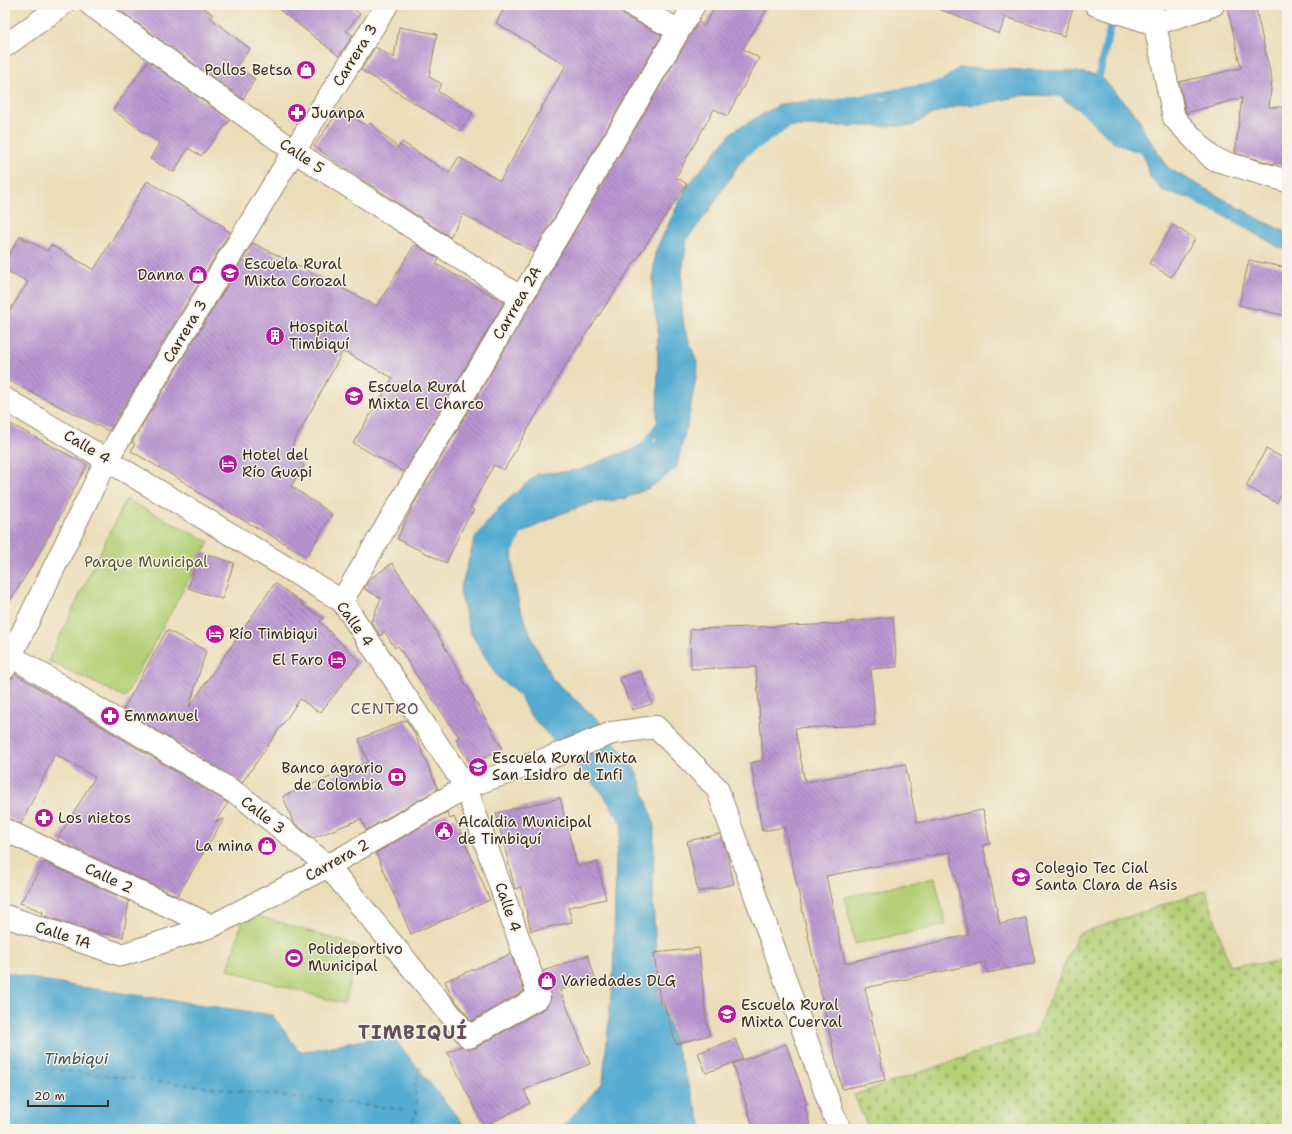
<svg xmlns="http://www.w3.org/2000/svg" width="1292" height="1134" viewBox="0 0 1292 1134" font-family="'Shantell Sans',sans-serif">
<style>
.green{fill:#b4d076;stroke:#787d4a}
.cemetery{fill:url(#cemetery-stones);stroke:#787d4a}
.water{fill:#55abd1;stroke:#486a78}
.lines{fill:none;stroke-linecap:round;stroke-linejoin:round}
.stream{stroke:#55abd1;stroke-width:8}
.ferry{stroke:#44575d;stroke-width:1;stroke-dasharray:5 4;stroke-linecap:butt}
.building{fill:url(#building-back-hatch);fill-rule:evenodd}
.minor-casing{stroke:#94846c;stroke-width:24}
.minor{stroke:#fff;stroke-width:22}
.labels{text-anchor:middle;stroke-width:3;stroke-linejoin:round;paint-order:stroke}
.street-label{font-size:15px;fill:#3b2a1e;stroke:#f7f3e8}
.poi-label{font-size:15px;fill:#3b2a1e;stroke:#f7f3e8;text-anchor:start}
.park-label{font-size:15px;fill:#595434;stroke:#f7f3e8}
.neighbourhood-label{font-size:16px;letter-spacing:1px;fill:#674f5d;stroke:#f7f3e8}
.water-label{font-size:16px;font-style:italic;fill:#44575d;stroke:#f7f3e8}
.district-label{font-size:19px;font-weight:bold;letter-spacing:1px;fill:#674f5d;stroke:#f7f3e8}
</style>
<defs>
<pattern id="cemetery-stones" width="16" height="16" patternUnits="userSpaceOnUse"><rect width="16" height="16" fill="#b4d076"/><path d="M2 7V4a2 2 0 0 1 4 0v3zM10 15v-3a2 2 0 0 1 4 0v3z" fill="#9cb366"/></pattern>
<pattern id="building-back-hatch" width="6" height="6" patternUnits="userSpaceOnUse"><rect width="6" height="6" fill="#ba95d2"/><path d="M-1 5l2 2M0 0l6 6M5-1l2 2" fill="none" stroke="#987aaa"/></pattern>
</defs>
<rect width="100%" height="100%" fill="#f7f3e8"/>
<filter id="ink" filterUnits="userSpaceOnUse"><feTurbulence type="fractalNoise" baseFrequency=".025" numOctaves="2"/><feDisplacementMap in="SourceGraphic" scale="8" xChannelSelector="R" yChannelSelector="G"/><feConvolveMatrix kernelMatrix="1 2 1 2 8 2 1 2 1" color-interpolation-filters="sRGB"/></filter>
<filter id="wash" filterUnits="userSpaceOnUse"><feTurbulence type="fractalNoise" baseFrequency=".012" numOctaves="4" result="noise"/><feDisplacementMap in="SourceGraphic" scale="16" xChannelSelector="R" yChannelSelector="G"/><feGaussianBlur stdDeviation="0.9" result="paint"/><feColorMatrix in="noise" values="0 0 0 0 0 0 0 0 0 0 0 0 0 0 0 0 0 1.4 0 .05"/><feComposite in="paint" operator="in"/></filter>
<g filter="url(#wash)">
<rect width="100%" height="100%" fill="#ecddb9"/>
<g class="green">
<polygon points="126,499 209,542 125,697 48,661"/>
<polygon points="935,878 946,925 855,944 845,897"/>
<polygon points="245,912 361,947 344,1004 228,970"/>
</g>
<polygon class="cemetery" points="1206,890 1229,965 1287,962 1287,1129 869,1129 854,1095 1035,1033 1078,934"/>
<g class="water">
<polygon points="958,68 1069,71 1099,75 1137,116 1147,136 1168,168 1261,220 1287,233 1287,250 1279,247 1234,222 1199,200 1164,192 1150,177 1143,154 1113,142 1082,112 1059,96 1025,95 983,104 961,105 932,114 912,126 791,126 759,139 738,165 708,212 687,239 682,273 681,301 684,327 698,366 688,421 676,468 651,487 624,499 591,503 560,514 512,538 513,577 520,608 535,645 553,680 599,721 637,773 654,823 653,903 659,995 703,1129 561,1129 603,1082 613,975 616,856 622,824 603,794 529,714 520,696 497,676 470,632 460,591 475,538 499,508 537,474 580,470 613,456 657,442 658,327 652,297 655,252 686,188 733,131 781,104 811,101 883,101 937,85"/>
<polygon points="5,972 54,983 272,1015 300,1052 391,1035 467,1129 5,1129"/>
</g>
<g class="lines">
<g class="stream">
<polyline points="1092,84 1099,75 1114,12"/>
<polyline points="838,103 941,85"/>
<polyline points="743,154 785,126"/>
<polyline points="1190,192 1201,202 1216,208"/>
<polyline points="635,452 646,445 663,419"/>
<polyline points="508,554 521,526"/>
</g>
<g class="ferry">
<polyline points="5,1064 407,1110"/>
<polyline points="407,1129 417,1113 415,1086 419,1068 422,1068"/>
</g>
</g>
<g id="blocks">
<g class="building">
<polygon points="112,5 201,5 213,15 211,18 250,49 236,67 255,79 243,99"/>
<polygon points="273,5 348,5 360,14 346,31 353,35 339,56"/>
<polygon points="506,5 619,5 620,11 625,16 662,35 534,252 463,214 450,237 343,167 314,146 340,109 367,126 370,123 398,148 402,142 449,173 459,157 500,181 566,65 496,23"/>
<polygon points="716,5 769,5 743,49 759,58 727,116 714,109 676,177 687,184 566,364 504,470 494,465 470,508 474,510 465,523 446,563 397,539 413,505 698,22 704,26"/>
<polygon points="930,5 1074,5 1064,36 1006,17 999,34"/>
<polygon points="1255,5 1272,81 1269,107 1287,107 1287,165 1269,163 1235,153 1242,98 1186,113 1179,82 1241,68 1228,10"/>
<polygon points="399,27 437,34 429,77 442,84 437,91 473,113 460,131 361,70 375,47 394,58"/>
<polygon points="148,61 230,120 201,156 188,148 174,172 150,159 159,143 113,110"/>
<polygon points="147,181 225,227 224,229 230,232 109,431 5,379 5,318 28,282 5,270 5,262 20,236 47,251 51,245 94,270"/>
<polygon points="1173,225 1195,239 1171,277 1149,263"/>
<polygon points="253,243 377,306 415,244 439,259 436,264 504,302 404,472 353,443 393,378 343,351 287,455 304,465 291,486 332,514 307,556 229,512 195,490 196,489 131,451 135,444 132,442"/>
<polygon points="1249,260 1287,268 1287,316 1239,305"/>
<polygon points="5,421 87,465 36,559 5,609"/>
<polygon points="1266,449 1287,460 1287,484 1277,503 1246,486"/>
<polygon points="200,552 234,563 222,599 188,588"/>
<polygon points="392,563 434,628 502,748 471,765 456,740 459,737 422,684 398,646 395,648 384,631 381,636 371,622 381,598 364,589 369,580"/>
<polygon points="275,583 303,603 302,605 323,618 320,622 360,662 320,713 300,699 242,783 123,710 167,630 206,651 189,707"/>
<path d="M893 617 897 667 871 669 875 725 795 728 805 782 905 764 917 823 983 810 990 844 983 845 1000 924 1026 918 1035 963 987 973 985 962 865 988 885 1080 842 1089 784 827 762 831 751 763 763 760 756 667 691 669 690 629 847 624 846 622ZM950 852 968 935 845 963 826 876Z"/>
<polygon points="641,671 652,704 632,710 620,678"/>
<polygon points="15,674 228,803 215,822 224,819 177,896 57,840 95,777 55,754 21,824 5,817 5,680 12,679"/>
<polygon points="406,720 414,732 438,789 366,830 361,819 313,838 293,822 283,796 368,762 359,739"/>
<polygon points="560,798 577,866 597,862 606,899 568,907 572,922 531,931 521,887 515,889 496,813"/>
<polygon points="447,812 450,819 454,817 490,900 411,934 376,853"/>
<polygon points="720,834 727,854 734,884 698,892 687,841"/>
<polygon points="44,862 129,901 123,937 94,932 42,915 43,912 20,903"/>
<polygon points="699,948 706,1020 710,1035 676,1044 664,1003 660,1003 654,953"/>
<polygon points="511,954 524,991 472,1021 451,995 445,981"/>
<polygon points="588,955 595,978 560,990 590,1064 524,1090 530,1103 484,1126 447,1052 461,1046 469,1049 475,1048 545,1008 551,998 543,971"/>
<polygon points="735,1039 743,1059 706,1073 698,1053"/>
<polygon points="786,1044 807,1104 805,1105 811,1129 754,1129 733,1064"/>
</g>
</g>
</g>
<g filter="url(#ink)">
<use href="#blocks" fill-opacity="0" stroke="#94846c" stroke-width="1"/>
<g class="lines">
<g class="minor-casing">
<g id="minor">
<polyline points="91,5 294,151 520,297"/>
<polyline points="631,5 678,30"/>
<polyline points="1096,5 1155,24 1213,5"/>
<polyline points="1151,5 1174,118 1213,159 1287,181"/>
<polyline points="5,46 62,5"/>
<polyline points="5,399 342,601 466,787 539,997 469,1037 328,866 242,797 5,652"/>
<polyline points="342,601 694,5"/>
<polyline points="5,668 107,459 294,151 387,5"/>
<polyline points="5,830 212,926"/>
<polyline points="5,916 122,955 212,926 328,866 466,787 549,758 612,733 656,727 717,788 832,1111 840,1129"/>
</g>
</g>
<use href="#minor" class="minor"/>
</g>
</g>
<defs>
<g id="shop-disc" transform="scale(1)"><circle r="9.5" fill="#b5179e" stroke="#f7f3e8"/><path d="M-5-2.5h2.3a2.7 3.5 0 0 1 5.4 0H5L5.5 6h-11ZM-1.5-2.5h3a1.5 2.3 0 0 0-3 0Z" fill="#fff"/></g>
<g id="pharmacy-disc" transform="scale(1)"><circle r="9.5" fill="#b5179e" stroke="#f7f3e8"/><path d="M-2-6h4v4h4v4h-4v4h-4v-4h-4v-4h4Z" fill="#fff"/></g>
<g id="school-disc" transform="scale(1)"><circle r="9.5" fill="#b5179e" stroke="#f7f3e8"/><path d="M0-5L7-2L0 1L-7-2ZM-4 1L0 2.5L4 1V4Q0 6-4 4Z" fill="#fff"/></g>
<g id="building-disc" transform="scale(1)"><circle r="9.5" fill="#b5179e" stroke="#f7f3e8"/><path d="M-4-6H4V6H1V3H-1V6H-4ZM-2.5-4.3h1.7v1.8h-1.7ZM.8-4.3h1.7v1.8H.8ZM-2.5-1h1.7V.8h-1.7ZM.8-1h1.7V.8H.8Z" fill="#fff"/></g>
<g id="hotel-disc" transform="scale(1)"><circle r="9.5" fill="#b5179e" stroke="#f7f3e8"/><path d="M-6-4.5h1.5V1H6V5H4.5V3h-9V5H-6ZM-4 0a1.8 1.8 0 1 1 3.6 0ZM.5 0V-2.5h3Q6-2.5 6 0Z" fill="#fff"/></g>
<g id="bank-disc" transform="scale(1)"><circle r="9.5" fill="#b5179e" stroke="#f7f3e8"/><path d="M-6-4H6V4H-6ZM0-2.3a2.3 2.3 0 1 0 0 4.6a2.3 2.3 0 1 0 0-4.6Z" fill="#fff"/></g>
<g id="civic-disc" transform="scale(1)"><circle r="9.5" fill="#b5179e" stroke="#f7f3e8"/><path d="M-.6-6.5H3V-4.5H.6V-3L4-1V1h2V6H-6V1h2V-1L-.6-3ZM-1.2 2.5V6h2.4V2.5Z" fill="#fff"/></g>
<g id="stadium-disc" transform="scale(1)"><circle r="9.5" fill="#b5179e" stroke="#f7f3e8"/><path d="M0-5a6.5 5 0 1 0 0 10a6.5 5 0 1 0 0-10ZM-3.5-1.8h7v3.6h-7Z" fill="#fff"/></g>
</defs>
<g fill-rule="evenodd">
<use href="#shop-disc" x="306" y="70"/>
<use href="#pharmacy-disc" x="297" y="113"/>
<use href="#school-disc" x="230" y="273"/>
<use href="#shop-disc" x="198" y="275"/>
<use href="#building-disc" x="275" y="336"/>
<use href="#school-disc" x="354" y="396"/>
<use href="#hotel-disc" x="228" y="464"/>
<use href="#hotel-disc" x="215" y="634"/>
<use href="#hotel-disc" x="337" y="660"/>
<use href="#pharmacy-disc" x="110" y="716"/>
<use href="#school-disc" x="478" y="767"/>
<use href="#bank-disc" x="397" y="777"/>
<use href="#pharmacy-disc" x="44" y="818"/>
<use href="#civic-disc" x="444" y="831"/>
<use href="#shop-disc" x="267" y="846"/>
<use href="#school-disc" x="1021" y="877"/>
<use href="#stadium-disc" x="294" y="958"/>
<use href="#shop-disc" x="547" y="981"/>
<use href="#school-disc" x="727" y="1014"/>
</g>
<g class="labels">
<g class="street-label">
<text transform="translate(355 55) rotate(-58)" y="5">Carrera 3</text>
<text transform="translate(302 156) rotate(34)" y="5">Calle 5</text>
<text transform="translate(517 303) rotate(-60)" y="5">Carrrea 2A</text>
<text transform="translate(185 331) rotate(-59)" y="5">Carrera 3</text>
<text transform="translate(87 447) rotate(31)" y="5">Calle 4</text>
<text transform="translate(355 624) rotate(54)" y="5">Calle 4</text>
<text transform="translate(263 815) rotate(38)" y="5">Calle 3</text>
<text transform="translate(337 860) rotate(-29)" y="5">Carrera 2</text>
<text transform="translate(109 878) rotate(25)" y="5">Calle 2</text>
<text transform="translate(508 907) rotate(71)" y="5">Calle 4</text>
<text transform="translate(63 935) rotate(18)" y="5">Calle 1A</text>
</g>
<g class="poi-label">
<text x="292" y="75" text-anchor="end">Pollos Betsa</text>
<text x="311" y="118">Juanpa</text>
<text x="244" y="269">Escuela Rural<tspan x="244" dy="17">Mixta Corozal</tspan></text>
<text x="184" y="280" text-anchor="end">Danna</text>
<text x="289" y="332">Hospital<tspan x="289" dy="17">Timbiquí</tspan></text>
<text x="368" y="392">Escuela Rural<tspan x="368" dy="17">Mixta El Charco</tspan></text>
<text x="242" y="460">Hotel del<tspan x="242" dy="17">Río Guapi</tspan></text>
<text x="229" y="639">Río Timbiqui</text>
<text x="323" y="665" text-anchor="end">El Faro</text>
<text x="124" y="721">Emmanuel</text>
<text x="492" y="763">Escuela Rural Mixta<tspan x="492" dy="17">San Isidro de Infi</tspan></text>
<text x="383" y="773" text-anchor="end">Banco agrario<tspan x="383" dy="17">de Colombia</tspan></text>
<text x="58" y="823">Los nietos</text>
<text x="458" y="827">Alcaldia Municipal<tspan x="458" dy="17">de Timbiquí</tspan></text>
<text x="253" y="851" text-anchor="end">La mina</text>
<text x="1035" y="873">Colegio Tec Cial<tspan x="1035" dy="17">Santa Clara de Asis</tspan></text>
<text x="308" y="954">Polideportivo<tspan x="308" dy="17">Municipal</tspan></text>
<text x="561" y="986">Variedades DLG</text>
<text x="741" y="1010">Escuela Rural<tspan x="741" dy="17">Mixta Cuerval</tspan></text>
</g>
<g class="park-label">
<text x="146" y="567">Parque Municipal</text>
</g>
<g class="neighbourhood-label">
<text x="385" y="714">CENTRO</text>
</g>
<g class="water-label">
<text x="76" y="1064">Timbiqui</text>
</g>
<g class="district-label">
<text x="413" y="1039">TIMBIQUÍ</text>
</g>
</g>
<rect width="1292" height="1134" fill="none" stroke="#f7f3e8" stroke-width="20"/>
<path d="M28 1100v6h80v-6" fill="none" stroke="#3b2a1e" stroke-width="2"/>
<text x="34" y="1100" font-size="12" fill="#3b2a1e" stroke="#f7f3e8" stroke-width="3" paint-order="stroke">20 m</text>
</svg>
